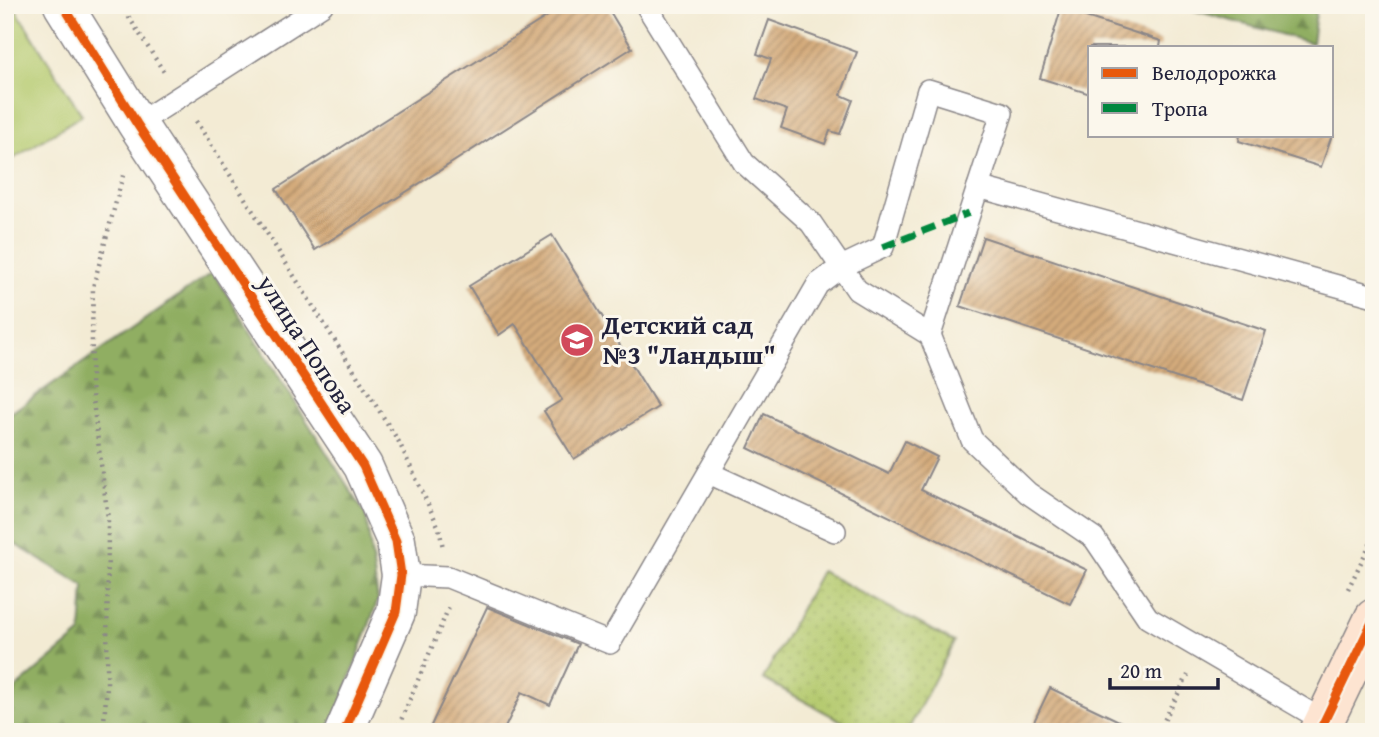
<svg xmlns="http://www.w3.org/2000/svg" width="1379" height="737" viewBox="0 0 1379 737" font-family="'Gentium Book Plus',serif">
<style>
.green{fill:url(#green-dots);stroke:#6c7655;stroke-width:2}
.forest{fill:url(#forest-firs);stroke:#59684e;stroke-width:2}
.pitch{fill:#b5ca6f;stroke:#6c7655;stroke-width:2}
.building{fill:url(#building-hatch)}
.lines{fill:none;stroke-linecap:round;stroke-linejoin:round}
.lane-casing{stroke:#8a8688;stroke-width:24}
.street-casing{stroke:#8a8688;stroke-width:41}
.secondary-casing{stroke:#8a8688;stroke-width:41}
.path{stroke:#8a8688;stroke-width:4.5;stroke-dasharray:2 5;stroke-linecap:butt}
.lane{stroke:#fff;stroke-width:21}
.street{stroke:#fff;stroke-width:38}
.secondary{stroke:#fde4d1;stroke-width:38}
.quiet{stroke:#00873e;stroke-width:7;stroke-dasharray:14 7;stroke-linecap:butt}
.cycleway-casing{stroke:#fbf7ec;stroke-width:13}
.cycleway{stroke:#e8590c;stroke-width:9}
.labels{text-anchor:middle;stroke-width:6;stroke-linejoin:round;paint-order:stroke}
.poi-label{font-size:26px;font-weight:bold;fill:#22223b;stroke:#fbf7ec;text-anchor:start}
.street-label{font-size:26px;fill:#22223b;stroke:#fbf7ec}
</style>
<defs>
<pattern id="green-dots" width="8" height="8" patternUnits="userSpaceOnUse" patternTransform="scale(1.75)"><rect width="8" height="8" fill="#b5ca6f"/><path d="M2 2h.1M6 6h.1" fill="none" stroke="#9bad61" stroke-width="1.8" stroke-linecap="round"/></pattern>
<pattern id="forest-firs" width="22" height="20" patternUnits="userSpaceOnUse" patternTransform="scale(1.75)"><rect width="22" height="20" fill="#90ae62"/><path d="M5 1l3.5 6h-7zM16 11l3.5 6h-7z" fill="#758d52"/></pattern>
<pattern id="building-hatch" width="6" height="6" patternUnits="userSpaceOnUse" patternTransform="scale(1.75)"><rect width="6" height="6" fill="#d4ab7b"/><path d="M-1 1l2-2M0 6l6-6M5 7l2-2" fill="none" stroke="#ac8b66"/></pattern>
</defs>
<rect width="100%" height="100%" fill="#fbf7ec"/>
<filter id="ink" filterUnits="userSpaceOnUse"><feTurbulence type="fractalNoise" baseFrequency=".0143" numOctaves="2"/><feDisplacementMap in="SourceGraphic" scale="14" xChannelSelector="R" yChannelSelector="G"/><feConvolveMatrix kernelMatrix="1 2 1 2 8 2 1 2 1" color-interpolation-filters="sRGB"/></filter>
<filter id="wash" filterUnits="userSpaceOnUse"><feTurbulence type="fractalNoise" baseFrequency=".00686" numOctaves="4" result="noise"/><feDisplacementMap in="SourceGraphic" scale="28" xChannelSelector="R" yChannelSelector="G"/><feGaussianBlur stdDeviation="1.57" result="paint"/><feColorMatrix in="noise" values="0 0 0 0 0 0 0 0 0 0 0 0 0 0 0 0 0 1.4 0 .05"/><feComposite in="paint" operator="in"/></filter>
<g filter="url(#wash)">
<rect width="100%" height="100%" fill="#f3ebd4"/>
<polygon class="green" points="821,571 954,642 907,732 862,732 763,679"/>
<g class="forest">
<polygon points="1175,5 1317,5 1312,43"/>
<polygon points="213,272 366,515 378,600 331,732 5,732 16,688 81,633 84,586 8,540 5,535 5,417"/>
</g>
<polygon class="pitch" points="5,5 13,5 82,115 5,164"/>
<g id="blocks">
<g class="building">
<polygon points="565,5 606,5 632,48 315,250 276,189"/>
<polygon points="1061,9 1161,41 1160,47 1090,47 1090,94 1040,78"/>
<polygon points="769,20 857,52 841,95 853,100 840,134 830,131 825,144 781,128 787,110 756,99 771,59 757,54"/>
<polygon points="1240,135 1332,135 1321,167 1239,141"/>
<polygon points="552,235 658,407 574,459 544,411 562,400 515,324 499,335 469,286"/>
<polygon points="983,237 1266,331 1243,400 960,306"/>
<polygon points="764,414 889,474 905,441 937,457 921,490 1087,570 1070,604 748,448"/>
<polygon points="487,607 578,644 550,705 522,692 503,732 428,732"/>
<polygon points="1050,688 1142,732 1029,732"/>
</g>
</g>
</g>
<g filter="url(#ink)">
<use href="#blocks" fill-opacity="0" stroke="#8a8688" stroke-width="2"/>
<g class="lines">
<g class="lane-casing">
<g id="lane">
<polyline points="646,5 744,163 811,223 857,290 930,335 972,440 1028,493 1094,538 1148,618 1324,721"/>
<polyline points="137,124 322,5"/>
<polyline points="978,187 1374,296"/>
<polyline points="709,473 835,531"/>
<polyline points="401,575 448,577 610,643 818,284 841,267 883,247 928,90 1002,113 930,335"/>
</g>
</g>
<g class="street-casing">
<polyline id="street" points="63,5 137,124 363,466 396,541 401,575 396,612 344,732"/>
</g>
<g class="secondary-casing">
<polyline id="secondary" points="1319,732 1374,618"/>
</g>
<g class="path">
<polyline points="121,5 164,72"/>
<polyline points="196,121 399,442 439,528 443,548"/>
<polyline points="1348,589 1374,536"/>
<polyline points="103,732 107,686 108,519 91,386 93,287 124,172"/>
<polyline points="396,732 449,607"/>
<polyline points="1158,732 1188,675"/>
</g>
<use href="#lane" class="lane"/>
<use href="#street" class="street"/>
<use href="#secondary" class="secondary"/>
<polyline class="quiet" points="883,247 969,213"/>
<g class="cycleway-casing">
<g id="cycleway">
<polyline points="63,5 137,124 363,466 396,541 401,575 396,612 344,732"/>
<polyline points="1319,732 1374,618"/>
</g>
</g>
<use href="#cycleway" class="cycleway"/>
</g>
</g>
<defs>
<g id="school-disc" transform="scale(1.75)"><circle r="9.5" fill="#d1495b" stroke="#fbf7ec"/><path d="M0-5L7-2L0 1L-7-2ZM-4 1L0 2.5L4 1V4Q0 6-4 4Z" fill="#fff"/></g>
</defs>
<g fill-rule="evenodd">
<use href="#school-disc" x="577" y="340"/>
</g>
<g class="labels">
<g class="poi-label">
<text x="602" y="334">Детский сад<tspan x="602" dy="30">№3 "Ландыш"</tspan></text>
</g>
<g class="street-label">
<text transform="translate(307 344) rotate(57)" y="9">улица Попова</text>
</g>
</g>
<rect width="1379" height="737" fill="none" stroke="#fbf7ec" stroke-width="28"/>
<rect x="1088" y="46" width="245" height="91" fill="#fbf7ec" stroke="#a4a2a5" stroke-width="2"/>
<rect x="1102" y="68" width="35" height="10" fill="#e8590c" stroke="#a4a2a5" stroke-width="2"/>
<text x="1152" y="80" font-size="21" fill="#22223b">Велодорожка</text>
<rect x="1102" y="103" width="35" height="10" fill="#00873e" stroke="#a4a2a5" stroke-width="2"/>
<text x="1152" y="116" font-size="21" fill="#22223b">Тропа</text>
<path d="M1110 678v10h108v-10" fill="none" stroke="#22223b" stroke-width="3.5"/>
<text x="1120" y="678" font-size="21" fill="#22223b" stroke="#fbf7ec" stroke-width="5" paint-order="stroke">20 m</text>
</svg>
